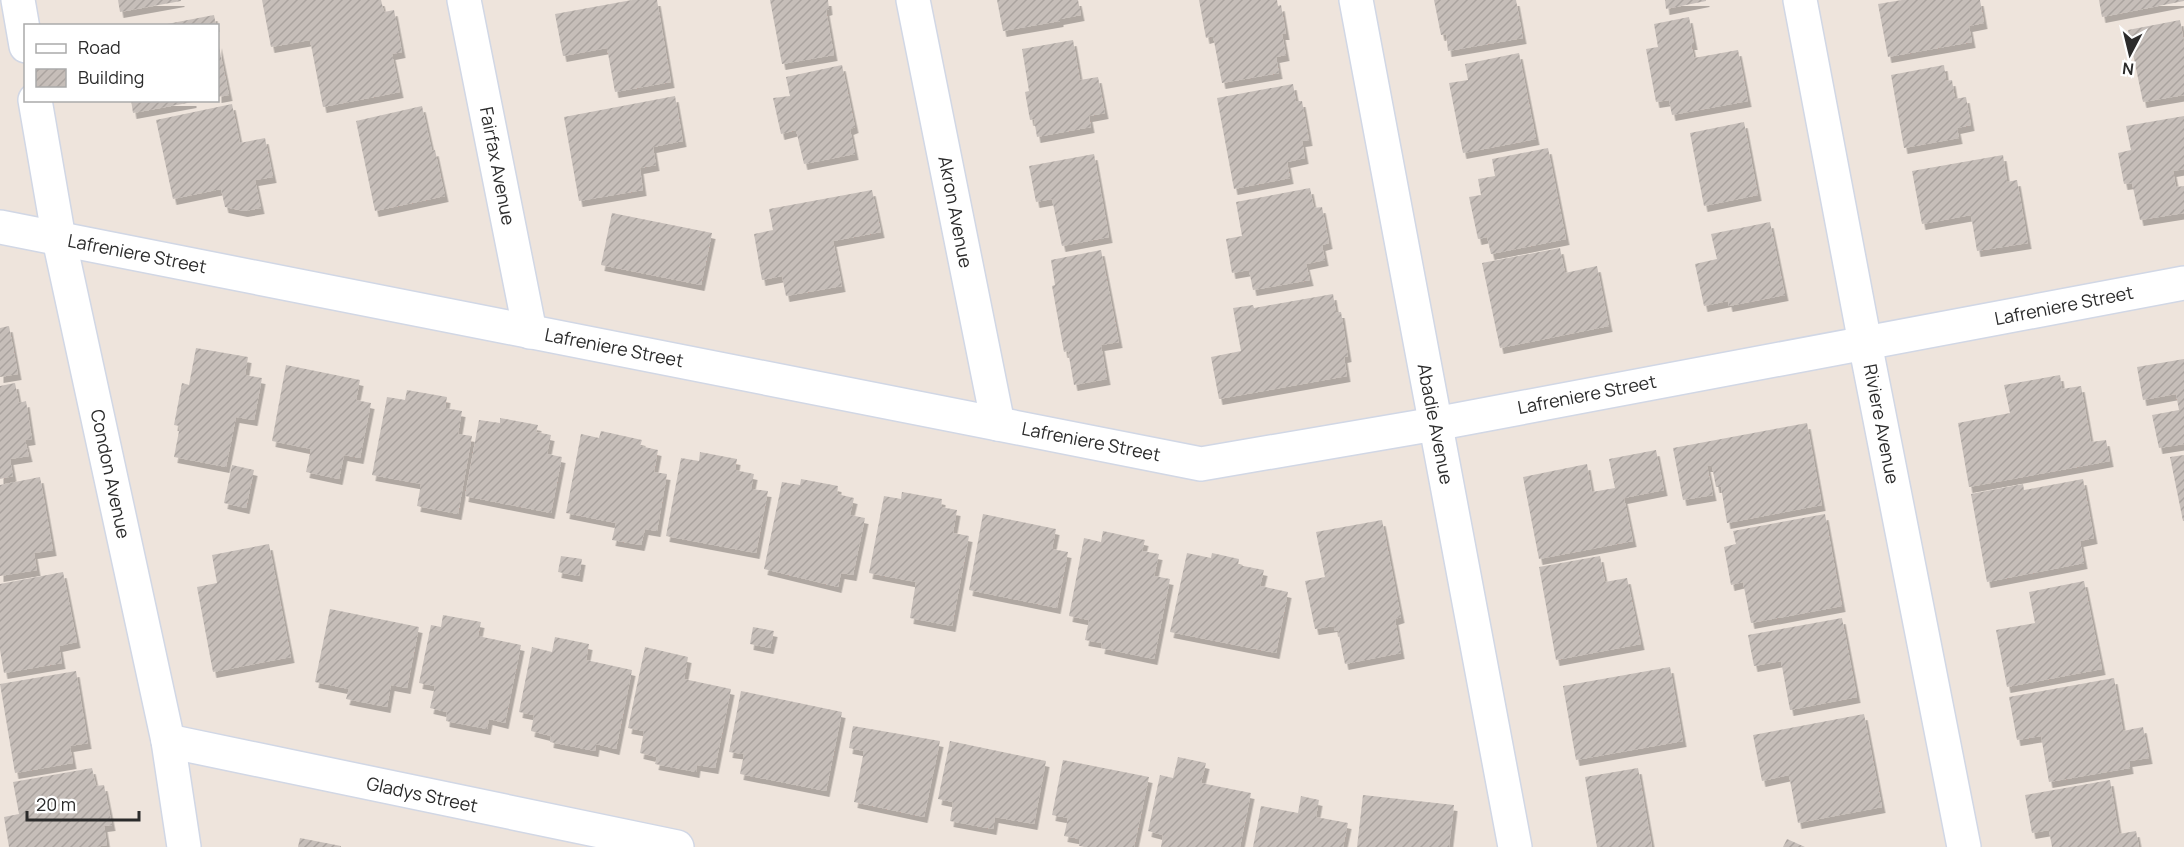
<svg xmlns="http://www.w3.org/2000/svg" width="2184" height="847" viewBox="0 0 2184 847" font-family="Manrope,sans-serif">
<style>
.building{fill:url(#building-hatch);filter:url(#shadow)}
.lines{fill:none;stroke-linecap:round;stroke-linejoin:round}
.minor-casing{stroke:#d1d7e5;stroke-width:36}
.minor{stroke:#fff;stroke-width:33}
.labels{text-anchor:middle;stroke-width:4.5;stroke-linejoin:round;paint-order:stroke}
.street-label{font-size:18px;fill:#2b2b2b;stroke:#fff}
</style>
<defs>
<pattern id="building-hatch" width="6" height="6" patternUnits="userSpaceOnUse" patternTransform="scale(1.5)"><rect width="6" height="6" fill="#c6beb9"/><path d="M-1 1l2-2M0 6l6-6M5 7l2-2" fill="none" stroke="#aaa39f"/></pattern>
<filter id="shadow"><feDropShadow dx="3.5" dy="6" stdDeviation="0" flood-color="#0004"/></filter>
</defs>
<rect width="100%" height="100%" fill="#eee4dc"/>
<g class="building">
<polygon points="118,0 181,0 181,1 120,12"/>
<polygon points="262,0 381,0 384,12 394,10 402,52 392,54 400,92 323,107 310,40 271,47"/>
<polygon points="632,0 657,0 671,82 615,92 607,48 563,56 555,14"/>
<polygon points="770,0 828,0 829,9 826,10 834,55 782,64"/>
<polygon points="997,0 1078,0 1081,15 1060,19 1060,21 1003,31"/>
<polygon points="1199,0 1277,0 1278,6 1281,5 1286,34 1282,34 1286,55 1276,57 1279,73 1222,83 1213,36 1206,38"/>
<polygon points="1434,0 1516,0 1523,38 1448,51 1446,34 1441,35"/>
<polygon points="1665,0 1706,0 1706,1 1666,9"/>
<polygon points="1902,0 1980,0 1984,23 1969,26 1972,42 1888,57 1878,4"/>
<polygon points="2099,0 2184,0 2184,1 2102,17"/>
<polygon points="214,15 216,26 167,26 167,24"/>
<polygon points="1689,17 1694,44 1691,44 1694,58 1738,50 1748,101 1672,115 1669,100 1656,102 1646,49 1658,47 1654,24"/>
<polygon points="2180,20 2184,42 2184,95 2143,102 2128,30"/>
<polygon points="1073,40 1080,80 1098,77 1105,113 1089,116 1091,127 1037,137 1034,119 1030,120 1025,92 1029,91 1022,49"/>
<polygon points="218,42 229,95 218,97"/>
<polygon points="1519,53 1536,139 1463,153 1449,83 1468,80 1465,64"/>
<polygon points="842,65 855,127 850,129 855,154 804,164 796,130 781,134 773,98 790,96 786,77"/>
<polygon points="1944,65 1946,81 1952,80 1955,99 1966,97 1971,125 1957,128 1959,138 1904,148 1891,75"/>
<polygon points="1293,84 1296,101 1302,101 1309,140 1302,141 1305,158 1287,162 1290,178 1234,189 1217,98"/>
<polygon points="675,96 683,141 653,147 656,165 640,168 643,190 579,201 564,117"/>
<polygon points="131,100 193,100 193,102 133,113"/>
<polygon points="232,104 240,143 265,138 273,177 255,180 261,208 244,211 225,207 221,189 173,199 156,120"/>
<polygon points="422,106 432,151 435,150 445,196 375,211 356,121"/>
<polygon points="2184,116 2184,169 2173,171 2176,187 2184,186 2184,213 2140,220 2132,183 2124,184 2118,153 2131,150 2126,126"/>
<polygon points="1744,122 1758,195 1704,206 1690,133"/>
<polygon points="1548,148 1566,239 1491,254 1487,237 1478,239 1469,197 1481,195 1478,179 1495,176 1492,159"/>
<polygon points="1094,154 1109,237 1062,246 1052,199 1036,202 1029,166"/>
<polygon points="2003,155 2007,182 2017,180 2028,243 1977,251 1971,215 1922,224 1912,171"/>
<polygon points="1310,188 1314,208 1322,207 1329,243 1322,245 1325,260 1306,264 1310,280 1253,290 1249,270 1232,273 1226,239 1242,236 1236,202"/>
<polygon points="872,190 881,232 833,241 842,286 786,296 782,276 762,280 754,234 773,230 769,209"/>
<polygon points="612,213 712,233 701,285 601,265"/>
<polygon points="1770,222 1785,295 1729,306 1728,301 1704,306 1695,264 1717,259 1711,234"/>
<polygon points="1560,248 1565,273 1597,266 1609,326 1500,348 1482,263"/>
<polygon points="1101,250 1119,342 1101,345 1107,379 1074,385 1068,351 1064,352 1052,286 1055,285 1051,260"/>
<polygon points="1333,294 1336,312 1341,312 1348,356 1344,357 1347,376 1219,399 1211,357 1241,351 1233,308 1253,305 1254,308"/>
<polygon points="9,326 18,374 0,377 0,328"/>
<polygon points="196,348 248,357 245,375 262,378 254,420 236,417 226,467 174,457 180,426 174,425 182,383 189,385"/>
<polygon points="2184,359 2184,444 2159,448 2152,415 2179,410 2176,394 2143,400 2137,367"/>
<polygon points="286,365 360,380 356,400 371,403 360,458 344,455 339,479 306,472 311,449 272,441"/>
<polygon points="2060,375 2062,389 2081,386 2091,442 2106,440 2110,461 1969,487 1958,423 2010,413 2004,385"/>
<polygon points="15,383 19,403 26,401 32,439 25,440 29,456 10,459 13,476 0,479 0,386"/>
<polygon points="407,390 447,397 445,408 462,411 458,434 472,436 458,514 417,506 421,484 372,475 387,397 405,400"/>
<polygon points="500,418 538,425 536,432 551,435 547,454 562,457 551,513 465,496 479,420 500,423"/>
<polygon points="1807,423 1822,505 1727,523 1721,487 1716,487 1712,466 1707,466 1713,495 1683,500 1673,448"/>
<polygon points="601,431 642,440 640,446 658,450 654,472 667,474 657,531 645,529 641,545 612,540 616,523 566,513 581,434 599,438"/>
<polygon points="1656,450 1664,490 1624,498 1633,541 1539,559 1523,477 1587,464 1592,492 1615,488 1609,459"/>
<polygon points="700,452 737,459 735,470 754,474 751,489 768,491 756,553 666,536 681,458 699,461"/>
<polygon points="2184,455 2184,521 2183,521 2170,457"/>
<polygon points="232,465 254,470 246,508 224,503"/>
<polygon points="40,477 53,550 34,553 37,570 0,576 0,485"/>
<polygon points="801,479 838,486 837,494 854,498 850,515 865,518 853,575 841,573 838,587 764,569 782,482 800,485"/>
<polygon points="2083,479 2094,538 2080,541 2084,563 1987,582 1971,494 2023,484 2024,490"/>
<polygon points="902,492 942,499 941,507 957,510 953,533 969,536 952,626 910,618 916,582 869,573 884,496 901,499"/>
<polygon points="983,514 1056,529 1052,549 1068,552 1057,608 969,590"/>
<polygon points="1825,514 1842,606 1751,623 1743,582 1731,585 1724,547 1736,544 1733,531"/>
<polygon points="1382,520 1401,617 1395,619 1401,653 1345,664 1338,630 1335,631 1334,626 1315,629 1305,581 1325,577 1316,532"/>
<polygon points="1103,531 1145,540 1142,551 1159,554 1154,576 1170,579 1154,659 1101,648 1102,643 1085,640 1089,620 1069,616 1084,538 1101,542"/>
<polygon points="269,544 291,657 213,672 197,587 217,583 212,555"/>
<polygon points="1187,553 1211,558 1212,553 1239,559 1238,565 1264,570 1260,586 1288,592 1276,653 1170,632"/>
<polygon points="561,556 582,559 579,576 558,572"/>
<polygon points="1600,556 1605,582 1627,578 1641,644 1556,660 1539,567"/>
<polygon points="63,572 77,642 59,646 62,663 4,673 0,650 0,584"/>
<polygon points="2084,581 2102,669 2007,687 1996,630 2035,623 2029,592"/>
<polygon points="330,609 419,627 407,688 391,685 387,707 346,699 349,689 315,682"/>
<polygon points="443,615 481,622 478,636 521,645 505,723 489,719 487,729 446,721 447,712 430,708 435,686 419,683 431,625 441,627"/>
<polygon points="1842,618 1857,697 1790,710 1781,661 1754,666 1748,635"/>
<polygon points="753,627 774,631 770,648 750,644"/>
<polygon points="555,637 589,644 586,660 632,670 616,749 596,744 595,751 550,742 551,736 531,731 534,715 519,712 532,647 552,652"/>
<polygon points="645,647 688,657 684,679 731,689 715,768 697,765 696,772 655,764 657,757 640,753 644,731 628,728"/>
<polygon points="1670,667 1683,741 1576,760 1563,686"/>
<polygon points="76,671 88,743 70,746 73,763 15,773 0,684"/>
<polygon points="2114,678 2123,731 2143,727 2149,758 2129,761 2130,768 2049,782 2041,736 2017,740 2009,697"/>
<polygon points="741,691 842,712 826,791 740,774 744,754 729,752"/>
<polygon points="1864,714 1882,807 1798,823 1789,775 1762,781 1753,735"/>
<polygon points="853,726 940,741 924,817 854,802 864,751 849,748"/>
<polygon points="950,741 1046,761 1034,824 995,817 993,829 950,821 953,802 938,799"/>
<polygon points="1178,757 1206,763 1201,783 1251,793 1240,847 1161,847 1163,835 1148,831 1160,775 1173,778"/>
<polygon points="1063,760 1149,777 1134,847 1086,847 1079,846 1080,839 1064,836 1068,818 1052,815"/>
<polygon points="92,768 96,786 104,785 112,825 104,826 107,845 95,847 9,847 4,817 19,814 13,782"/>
<polygon points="1638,768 1652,847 1597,847 1585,777"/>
<polygon points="2110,780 2119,834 2136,831 2139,847 2052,847 2049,830 2032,833 2025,795"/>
<polygon points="1363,795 1454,805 1449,847 1357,847"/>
<polygon points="1301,796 1319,800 1316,817 1348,823 1343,847 1253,847 1261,806 1298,813"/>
<polygon points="300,838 341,846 341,847 298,847"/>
<polygon points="1787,839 1805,847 1783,847"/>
</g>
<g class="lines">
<g class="minor-casing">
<g id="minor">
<polyline points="18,0 26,46"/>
<polyline points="464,0 530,332"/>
<polyline points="913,0 998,424"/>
<polyline points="1356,0 1515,847"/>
<polyline points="1800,0 1865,343 1964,847"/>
<polyline points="35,100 59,239 168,741 184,847"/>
<polyline points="0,227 1201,464 1435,424 2184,283"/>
<polyline points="168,741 677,847"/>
</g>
</g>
<use href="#minor" class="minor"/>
</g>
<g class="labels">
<g class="street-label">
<text transform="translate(497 166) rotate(79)" y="6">Fairfax Avenue</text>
<text transform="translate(955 212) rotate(79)" y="6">Akron Avenue</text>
<text transform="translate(137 254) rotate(11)" y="6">Lafreniere Street</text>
<text transform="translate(2064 306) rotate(-11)" y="6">Lafreniere Street</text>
<text transform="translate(614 348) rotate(11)" y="6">Lafreniere Street</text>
<text transform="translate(1587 395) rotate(-11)" y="6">Lafreniere Street</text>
<text transform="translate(1435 424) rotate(79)" y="6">Abadie Avenue</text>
<text transform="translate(1881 424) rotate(79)" y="6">Riviere Avenue</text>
<text transform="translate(1091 442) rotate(11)" y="6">Lafreniere Street</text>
<text transform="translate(110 474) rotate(78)" y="6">Condon Avenue</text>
<text transform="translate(422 795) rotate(12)" y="6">Gladys Street</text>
</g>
</g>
<rect x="24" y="24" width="195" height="78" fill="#ffffff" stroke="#aaaaaa" stroke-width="1.5"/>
<rect x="36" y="44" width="30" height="9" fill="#ffffff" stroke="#aaaaaa" stroke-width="1.5"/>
<text x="78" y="54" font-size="18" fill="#2b2b2b">Road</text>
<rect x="36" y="69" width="30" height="18" fill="url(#building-hatch)" stroke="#aaaaaa" stroke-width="1.5"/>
<text x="78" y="84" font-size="18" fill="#2b2b2b">Building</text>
<g transform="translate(2130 54) rotate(187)" stroke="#ffffff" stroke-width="4.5" paint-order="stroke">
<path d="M0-4.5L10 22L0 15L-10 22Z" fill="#2b2b2b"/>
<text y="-9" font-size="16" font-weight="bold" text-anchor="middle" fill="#2b2b2b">N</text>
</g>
<path d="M27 811v9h112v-9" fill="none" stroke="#2b2b2b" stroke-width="3"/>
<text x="36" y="811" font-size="18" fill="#2b2b2b" stroke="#ffffff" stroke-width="4.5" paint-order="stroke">20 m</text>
</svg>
